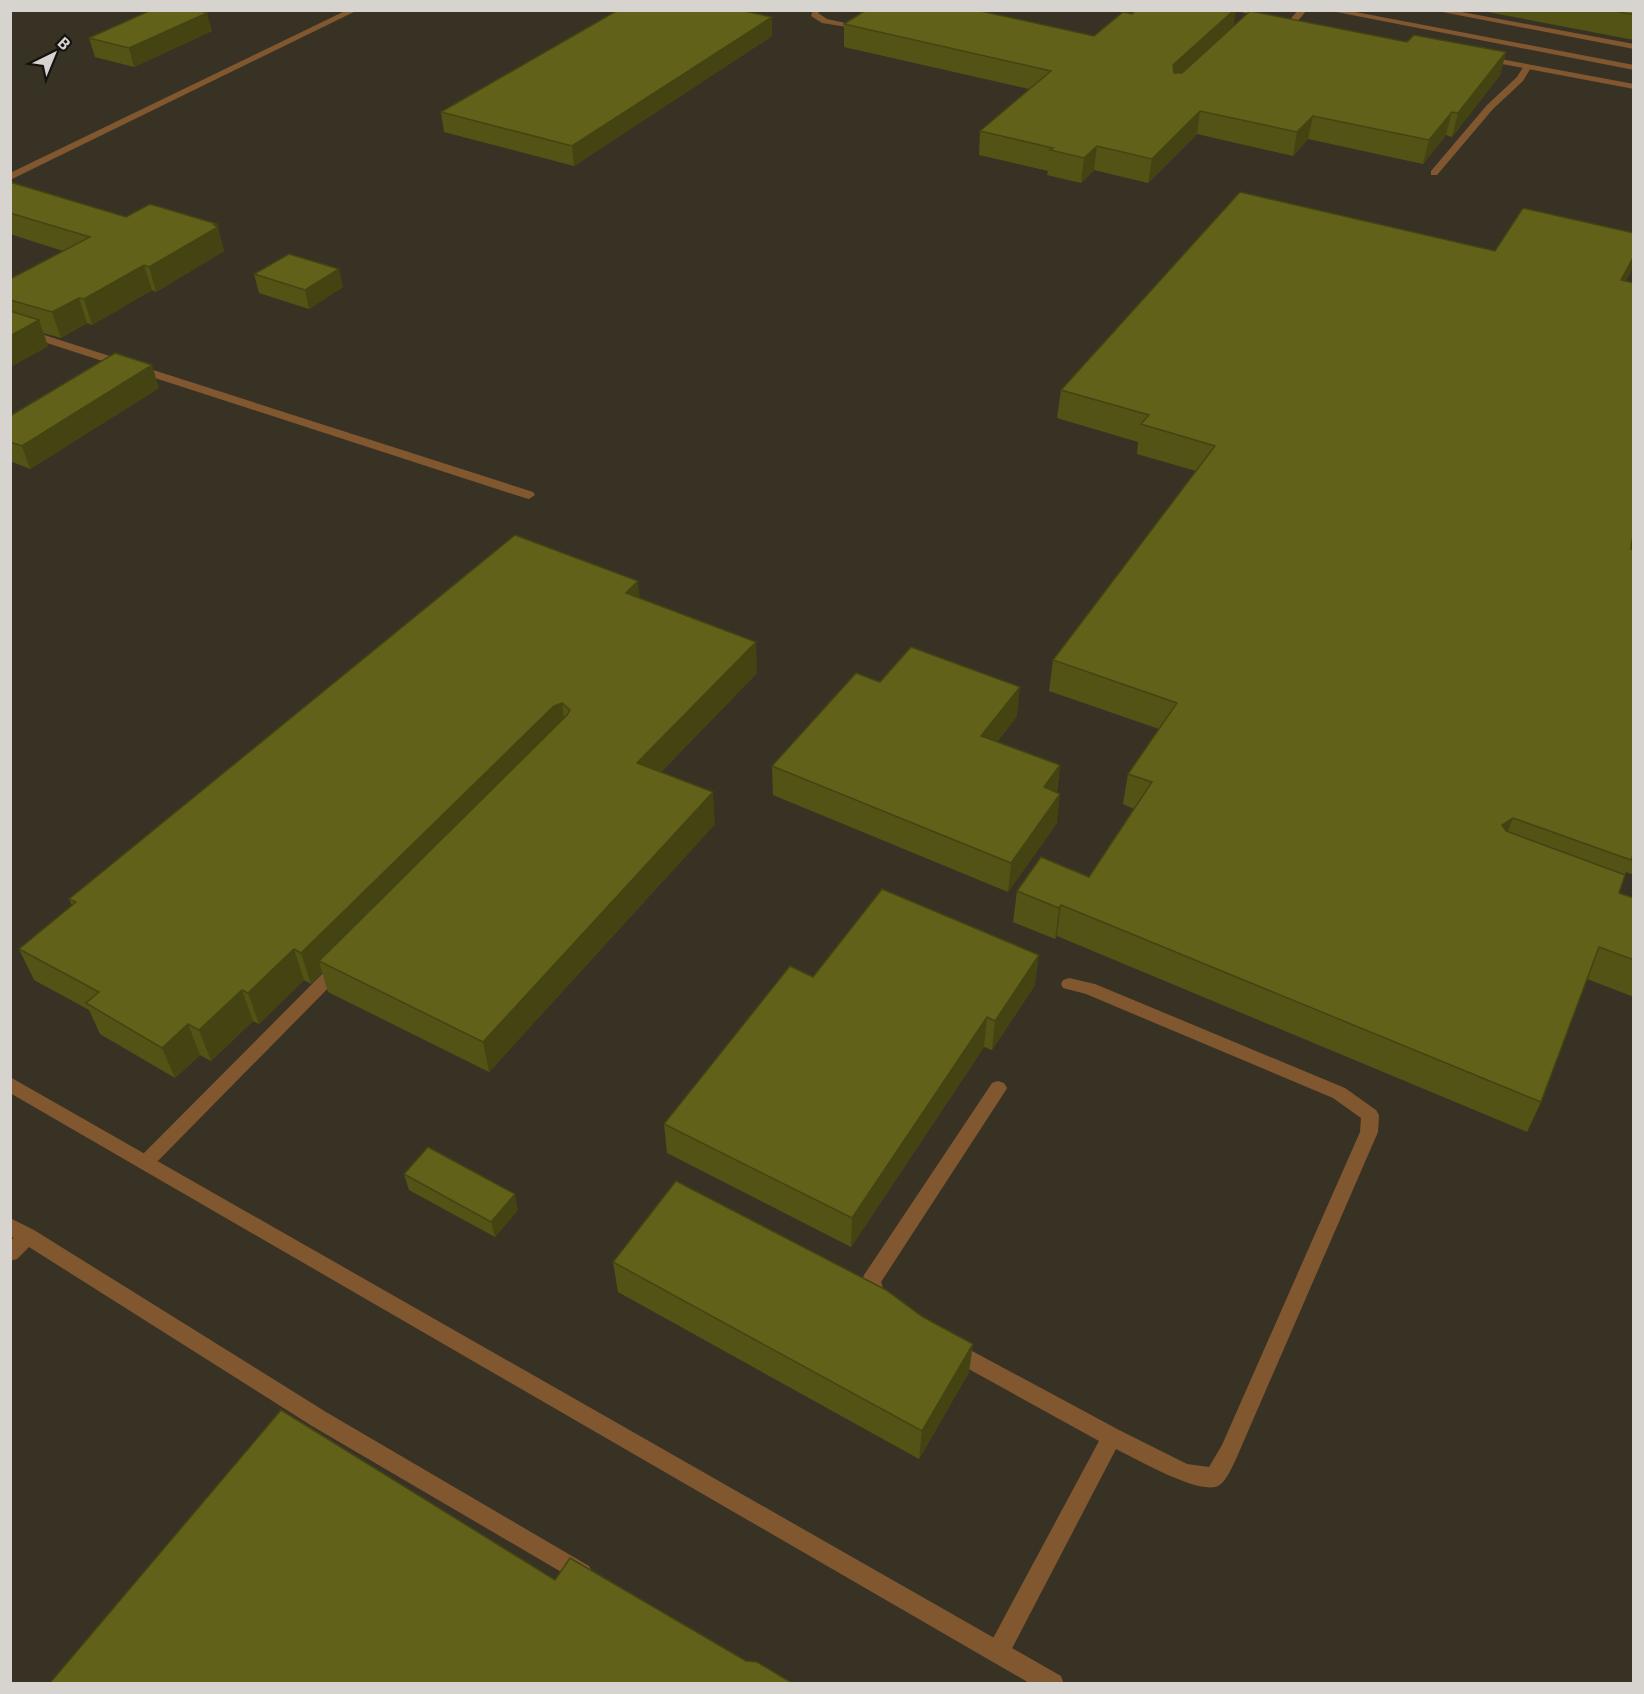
<svg xmlns="http://www.w3.org/2000/svg" width="1644" height="1694" viewBox="0 0 1644 1694" font-family="'Exo 2',sans-serif">
<style>
.built{fill:#383225}
.lines{fill:none;stroke-linecap:round;stroke-linejoin:round}
.lane{fill:#815730;fill-rule:evenodd}
.street{fill:#815730;fill-rule:evenodd}
.wall{fill:#535316}
.shaded-wall{fill:#444412}
.building{fill:#61611a;stroke:#444412;stroke-width:1.5}
</style>
<rect width="100%" height="100%" fill="#2e2a23"/>
<rect class="built" x="11" y="11" width="1622" height="1672"/>
<g class="lines">
<g class="lane">
<polygon points="813,10 821,10 818,13 827,19 864,27 860,29 822,23 811,16"/>
<polygon points="1432,10 1451,10 1634,44 1634,49"/>
<polygon points="1525,64 1532,66 1523,81 1493,109 1437,175 1431,175 1431,171 1487,105 1517,77"/>
<polygon points="10,324 533,492 535,495 529,499 525,498 10,331"/>
<polygon points="338,962 344,964 346,968 344,972 152,1167 146,1169 140,1167 137,1162 140,1157 332,964"/>
<path d="M1069 978 1095 984 1345 1088 1376 1110 1379 1115 1378 1132 1236 1459C1232 1467 1226 1482 1218 1486 1199 1495 1136 1459 1116 1449L1006 1660 998 1663 990 1660 987 1652 990 1644 1099 1441 947 1357 944 1351 947 1345 954 1342 961 1345 1119 1430 1187 1464 1209 1467 1222 1445 1360 1132 1361 1118 1333 1098 1086 994 1063 988 1061 984 1063 980Z"/>
<polygon points="998,1081 1004,1083 1007,1088 1004,1093 881,1282 888,1302 886,1308 879,1310 872,1308 862,1281 864,1275 992,1083"/>
<polygon points="10,1218 34,1230 326,1412 589,1566 593,1573 589,1580 582,1584 575,1580 312,1426 29,1247 17,1259 10,1261 10,1241 14,1238 10,1236"/>
</g>
<g class="street">
<polygon points="347,10 358,10 10,180 10,173"/>
<polygon points="1233,10 1251,10 1270,16 1266,18"/>
<polygon points="1298,10 1307,10 1296,23 1290,23 1289,21"/>
<polygon points="1326,10 1345,10 1634,65 1634,70"/>
<polygon points="1484,56 1634,84 1634,89 1481,60 1480,58"/>
<polygon points="10,1077 1061,1676 1064,1684 1031,1684 10,1093"/>
</g>
</g>
<g class="wall">
<polygon points="1236,10 1233,26 1506,52 1500,75 1452,137 1446,135 1423,164 1308,139 1293,156 1197,134 1148,183 1094,170 1081,183 1047,175 1048,171 979,155 980,131 1029,89 844,47 844,24 1094,36 1132,14"/>
<polygon points="1477,10 1634,10 1634,40"/>
<polygon points="772,17 772,36 574,166 444,132 441,112"/>
<polygon points="212,31 134,67 95,57 89,38"/>
<polygon points="10,182 126,217 217,226 224,251 156,292 152,290 92,325 87,323 61,338 43,333 48,346 10,367 10,279 63,251 10,234"/>
<polygon points="254,274 343,287 309,309 259,293"/>
<polygon points="1625,281 1634,283 1634,875 1626,872 1619,893 1634,898 1634,997 1587,979 1541,1102 1527,1132 1057,936 1055,939 1013,922 1017,891 1089,877 1134,809 1123,804 1128,774 1159,729 1049,691 1053,660 1196,471 1137,454 1138,442 1057,418 1061,390"/>
<polygon points="159,388 30,469 10,461 10,416"/>
<polygon points="640,598 757,673 661,772 715,824 489,1072 328,992 322,972 311,984 304,980 259,1024 253,1021 211,1061 200,1055 175,1078 100,1034 89,1010 34,980 19,949 72,905 69,899"/>
<polygon points="880,682 1017,716 997,742 1060,765 1057,792 1057,823 1008,892 773,795 772,766"/>
<polygon points="813,977 1035,985 992,1050 984,1047 851,1247 667,1153 664,1124"/>
<polygon points="404,1174 518,1210 495,1237 409,1190"/>
<polygon points="613,1262 969,1372 919,1459 618,1292"/>
</g>
<g class="shaded-wall">
<polygon points="1234,10 1236,10 1233,30 1169,88 1173,65"/>
<polygon points="207,13 212,31 134,67 129,48"/>
<polygon points="772,17 772,36 574,166 572,146"/>
<polygon points="1506,52 1500,75 1452,137 1458,113"/>
<polygon points="1200,111 1197,134 1148,183 1152,159"/>
<polygon points="1452,112 1446,135 1423,164 1429,140"/>
<polygon points="1313,116 1308,139 1293,156 1297,132"/>
<polygon points="1097,146 1094,170 1081,183 1084,158"/>
<polygon points="217,224 224,251 156,292 149,267"/>
<polygon points="1634,256 1634,266 1611,308 1621,280"/>
<polygon points="144,265 152,290 92,325 84,299"/>
<polygon points="339,269 343,287 309,309 305,290"/>
<polygon points="79,298 87,323 61,338 52,312"/>
<polygon points="39,320 48,346 10,367 10,336"/>
<polygon points="152,365 159,388 30,469 22,446"/>
<polygon points="638,581 641,612 626,593"/>
<polygon points="756,642 757,673 640,794 637,763"/>
<polygon points="1020,687 1017,716 979,765 981,736"/>
<polygon points="562,703 566,734 319,961 322,972 311,984 301,953 554,706"/>
<polygon points="1060,765 1056,794 1044,787"/>
<polygon points="713,792 715,824 489,1072 483,1042"/>
<polygon points="1060,794 1057,823 1008,892 1011,863"/>
<polygon points="1513,818 1501,849 1502,825"/>
<polygon points="1061,905 1057,936 1055,939 1059,908"/>
<polygon points="294,949 304,980 259,1024 248,993"/>
<polygon points="1039,955 1035,985 992,1050 995,1021"/>
<polygon points="242,990 253,1021 211,1061 199,1030"/>
<polygon points="987,1017 984,1047 851,1247 852,1218"/>
<polygon points="188,1024 200,1055 175,1078 162,1048"/>
<polygon points="515,1194 518,1210 495,1237 491,1222"/>
<polygon points="973,1344 969,1372 919,1459 922,1431"/>
</g>
<g class="building">
<polygon points="151,10 199,10 207,13 129,48 89,38"/>
<polygon points="618,10 739,10 772,17 572,146 441,112"/>
<polygon points="866,10 976,10 1094,36 1123,12 1132,14 1136,10 1234,10 1173,65 1174,73 1182,73 1250,11 1407,42 1414,35 1506,52 1458,113 1452,112 1429,140 1313,116 1297,132 1200,111 1152,159 1097,146 1084,158 1050,150 1053,148 980,131 1051,71 844,24"/>
<polygon points="1610,10 1634,10 1634,15"/>
<polygon points="10,182 126,217 150,204 217,224 214,225 218,227 149,267 144,265 84,299 79,298 52,312 10,300 10,279 90,237 10,213"/>
<polygon points="1240,192 1495,251 1523,208 1634,233 1634,256 1621,280 1634,283 1634,540 1632,540 1631,549 1634,550 1634,854 1631,860 1513,818 1502,825 1506,831 1625,875 1619,893 1634,898 1634,960 1599,947 1541,1102 1061,905 1059,908 1017,891 1041,857 1089,877 1152,782 1128,774 1177,703 1053,660 1215,446 1141,424 1149,415 1061,390"/>
<polygon points="289,254 339,269 305,290 254,274"/>
<polygon points="10,311 39,320 10,336"/>
<polygon points="115,353 152,365 22,446 10,442 10,416"/>
<polygon points="515,535 638,581 626,593 756,642 637,763 713,792 483,1042 319,961 567,715 570,710 562,703 554,706 301,953 294,949 248,993 242,990 199,1030 188,1024 162,1048 86,1003 99,992 19,949 76,902 69,899"/>
<polygon points="911,647 1020,687 981,736 1060,765 1044,787 1060,794 1011,863 772,766 856,673 880,682"/>
<polygon points="882,889 1039,955 995,1021 987,1017 852,1218 664,1124 790,966 813,977"/>
<polygon points="428,1147 515,1194 491,1222 404,1174"/>
<polygon points="676,1181 886,1290 923,1317 973,1344 922,1431 613,1262"/>
<polygon points="281,1410 555,1580 570,1558 746,1661 757,1662 792,1683 50,1683"/>
</g>
<rect width="1644" height="1694" fill="none" stroke="#d7d4d0" stroke-width="24"/>
<g transform="translate(54 54) rotate(43)" stroke="#14130f" stroke-width="4.5" paint-order="stroke">
<path d="M0-4.5L10 22L0 15L-10 22Z" fill="#d7d4d0"/>
<text y="-9" font-size="16" font-weight="bold" text-anchor="middle" fill="#d7d4d0">B</text>
</g>
</svg>
